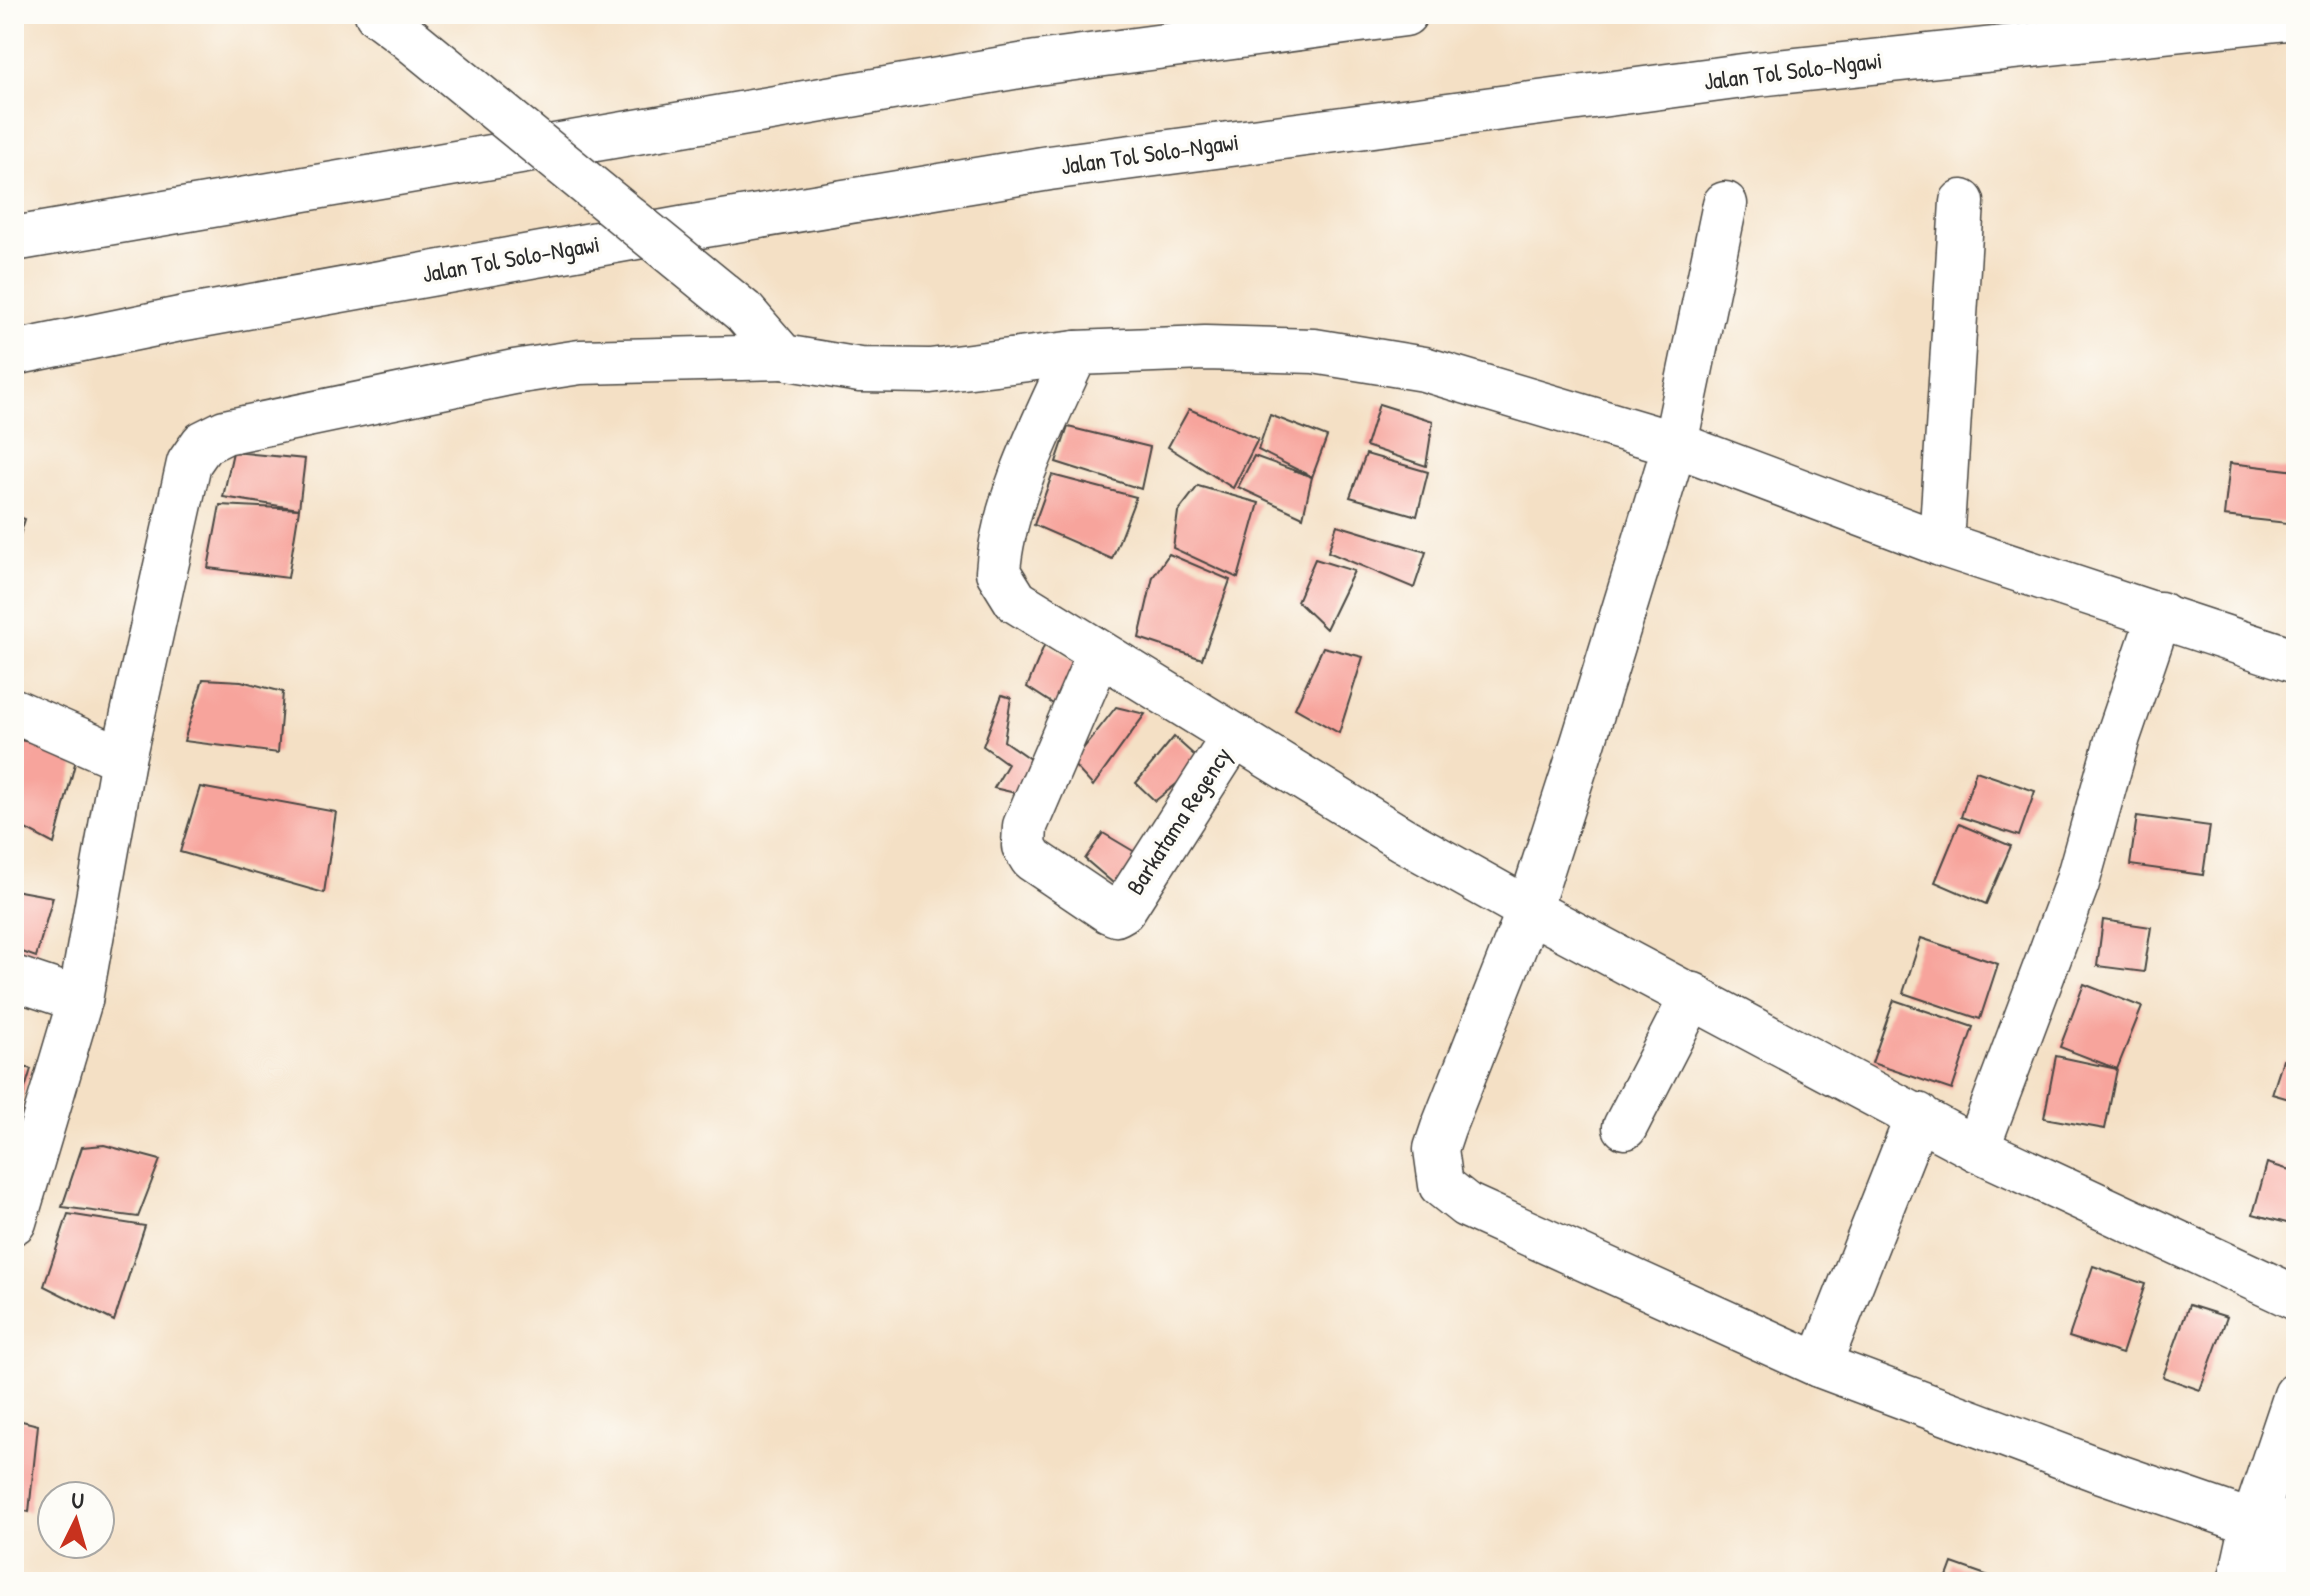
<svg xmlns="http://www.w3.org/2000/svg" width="2310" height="1596" viewBox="0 0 2310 1596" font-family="'Patrick Hand',sans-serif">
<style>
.building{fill:#f7a49c}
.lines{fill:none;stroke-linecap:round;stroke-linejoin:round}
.minor-casing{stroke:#494642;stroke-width:47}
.highway-casing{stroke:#494642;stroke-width:47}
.minor{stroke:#fff;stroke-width:44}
.highway{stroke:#fff;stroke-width:44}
.minor-bridge-casing{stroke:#494642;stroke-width:47;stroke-linecap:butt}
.minor-bridge{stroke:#fff;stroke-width:44}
.labels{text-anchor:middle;stroke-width:7;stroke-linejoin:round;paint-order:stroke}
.street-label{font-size:24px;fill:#2b2b2b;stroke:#fdfcf7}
</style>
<rect width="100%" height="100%" fill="#fdfcf7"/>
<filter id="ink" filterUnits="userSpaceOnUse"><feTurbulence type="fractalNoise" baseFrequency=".0125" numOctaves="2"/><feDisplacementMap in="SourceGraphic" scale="16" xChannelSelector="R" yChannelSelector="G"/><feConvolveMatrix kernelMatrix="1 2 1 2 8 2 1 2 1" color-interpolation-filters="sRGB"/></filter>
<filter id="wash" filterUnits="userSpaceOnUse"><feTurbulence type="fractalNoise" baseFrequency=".006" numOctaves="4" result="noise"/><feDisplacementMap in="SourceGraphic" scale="32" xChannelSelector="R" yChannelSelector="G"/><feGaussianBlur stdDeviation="1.8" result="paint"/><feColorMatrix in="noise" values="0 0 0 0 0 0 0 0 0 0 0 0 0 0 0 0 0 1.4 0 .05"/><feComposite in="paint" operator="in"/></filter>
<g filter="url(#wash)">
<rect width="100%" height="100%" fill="#f4e0c5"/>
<g id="blocks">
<g class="building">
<polygon points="1379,404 1433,421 1426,466 1366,446"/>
<polygon points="1189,409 1258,439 1233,488 1168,447"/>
<polygon points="1270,415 1327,437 1312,477 1258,450"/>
<polygon points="1068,427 1150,447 1141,489 1056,462"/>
<polygon points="233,452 305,459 299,509 223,497"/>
<polygon points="1366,454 1428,472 1417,516 1350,497"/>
<polygon points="1254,456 1312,477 1303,517 1238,487"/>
<polygon points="2230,463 2296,471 2296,524 2224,516"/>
<polygon points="1052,475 1136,497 1112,559 1034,525"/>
<polygon points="1198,486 1259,503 1238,578 1173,548 1178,512"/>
<polygon points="220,505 299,509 288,578 208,568"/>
<polygon points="14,515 25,519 15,551 14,551"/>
<polygon points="1337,525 1426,552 1414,588 1328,552"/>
<polygon points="1169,554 1230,580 1202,659 1139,638 1153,577"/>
<polygon points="1315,559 1354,571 1326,629 1297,601"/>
<polygon points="1045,643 1077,663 1061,709 1027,687"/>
<polygon points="1323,647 1363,657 1339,733 1295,708"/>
<polygon points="203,679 241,681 283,692 278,753 184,741"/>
<polygon points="1002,695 1011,698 1004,741 1037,764 1015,793 994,788 1008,764 983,746"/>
<polygon points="1116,707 1145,714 1093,786 1072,763"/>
<polygon points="1174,737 1203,763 1155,801 1136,783"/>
<polygon points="15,739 78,752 54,844 14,823"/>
<polygon points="1976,771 2035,791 2019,836 1961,817"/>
<polygon points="200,787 336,812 324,893 180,852"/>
<polygon points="2137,816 2210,826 2203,875 2130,865"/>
<polygon points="1959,824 2011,846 1986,904 1935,882"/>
<polygon points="1103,833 1140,855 1119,888 1085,859"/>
<polygon points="14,890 53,897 36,957 14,949"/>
<polygon points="2103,920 2151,927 2144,972 2097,966"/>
<polygon points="1921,938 1998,964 1980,1019 1903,993"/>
<polygon points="2084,984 2142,1007 2117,1069 2060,1047"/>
<polygon points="1894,1000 1973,1027 1952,1090 1872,1063"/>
<polygon points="2056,1056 2117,1069 2105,1129 2044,1118"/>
<polygon points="2283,1060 2296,1065 2296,1101 2272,1094"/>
<polygon points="14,1064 31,1069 15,1121 14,1120"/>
<polygon points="104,1145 160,1160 138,1217 62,1207 82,1147"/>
<polygon points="2267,1163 2296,1172 2294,1225 2253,1214"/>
<polygon points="68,1214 145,1226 114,1321 44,1286"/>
<polygon points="2093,1266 2145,1284 2122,1354 2069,1337"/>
<polygon points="2189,1305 2227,1317 2200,1390 2163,1377"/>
<polygon points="14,1419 38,1425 29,1512 14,1508"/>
<polygon points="1952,1563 2006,1582 1945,1582"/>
</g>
</g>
</g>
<g filter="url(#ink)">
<use href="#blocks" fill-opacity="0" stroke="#494642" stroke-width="2"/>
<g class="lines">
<g class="minor-casing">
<g id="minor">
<polyline points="377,14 405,35"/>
<polyline points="1725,204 1675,444 1583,743 1529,910 1443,1128 1436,1149 1441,1185 1466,1205 1819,1365 2096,1469 2253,1523"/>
<polyline points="744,312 783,357 860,370 930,371 1076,353 1205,348 1314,351 1424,369 1675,444 1941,544 2296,661"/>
<path d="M1076 353C1047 416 1002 503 998 572L1016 601 1402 839 1529 910 1977 1149 2296 1298"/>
<polyline points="1941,544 1962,202"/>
<polyline points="1099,654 1025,826 1024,846 1032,859 1109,911 1116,914 1123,910 1234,736"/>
<polyline points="14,711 123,759"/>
<polyline points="14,978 80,1000"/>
<polyline points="1625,1127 1693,995"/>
<polyline points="1977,1149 2077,883 2118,737 2160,614"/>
<polyline points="14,1222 80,1000 123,759 189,463 203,443 225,432 514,372 580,362 783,357"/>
<polyline points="1819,1365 1918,1115"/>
<polyline points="2240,1582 2253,1523 2296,1395"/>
<polyline points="2274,1582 2296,1519"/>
</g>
</g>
<g class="highway-casing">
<g id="highway">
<polyline points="14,239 1037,63 1405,14"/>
<polyline points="14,353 185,318 681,229 1049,168 1758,74 2296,17"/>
</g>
</g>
<use href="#minor" class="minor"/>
<use href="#highway" class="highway"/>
<g class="minor-bridge-casing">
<polyline id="minor-bridge" points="405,35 744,312"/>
</g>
<use href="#minor-bridge" class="minor-bridge"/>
</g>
</g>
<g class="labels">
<g class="street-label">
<text transform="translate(1793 71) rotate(-7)" y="8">Jalan Tol Solo–Ngawi</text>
<text transform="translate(1150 154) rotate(-8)" y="8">Jalan Tol Solo–Ngawi</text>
<text transform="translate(511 259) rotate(-10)" y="8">Jalan Tol Solo–Ngawi</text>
<text transform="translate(1179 821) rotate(-57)" y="8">Barkatama Regency</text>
</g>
</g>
<rect width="2310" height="1596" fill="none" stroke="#fdfcf7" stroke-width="48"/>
<g transform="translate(76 1520) rotate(5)"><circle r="38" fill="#fdfcf7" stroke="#a9a8a5" stroke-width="2"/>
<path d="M0-6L14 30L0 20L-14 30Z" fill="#c8321e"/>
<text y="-12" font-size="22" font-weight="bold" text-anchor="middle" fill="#2b2b2b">U</text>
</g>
</svg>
